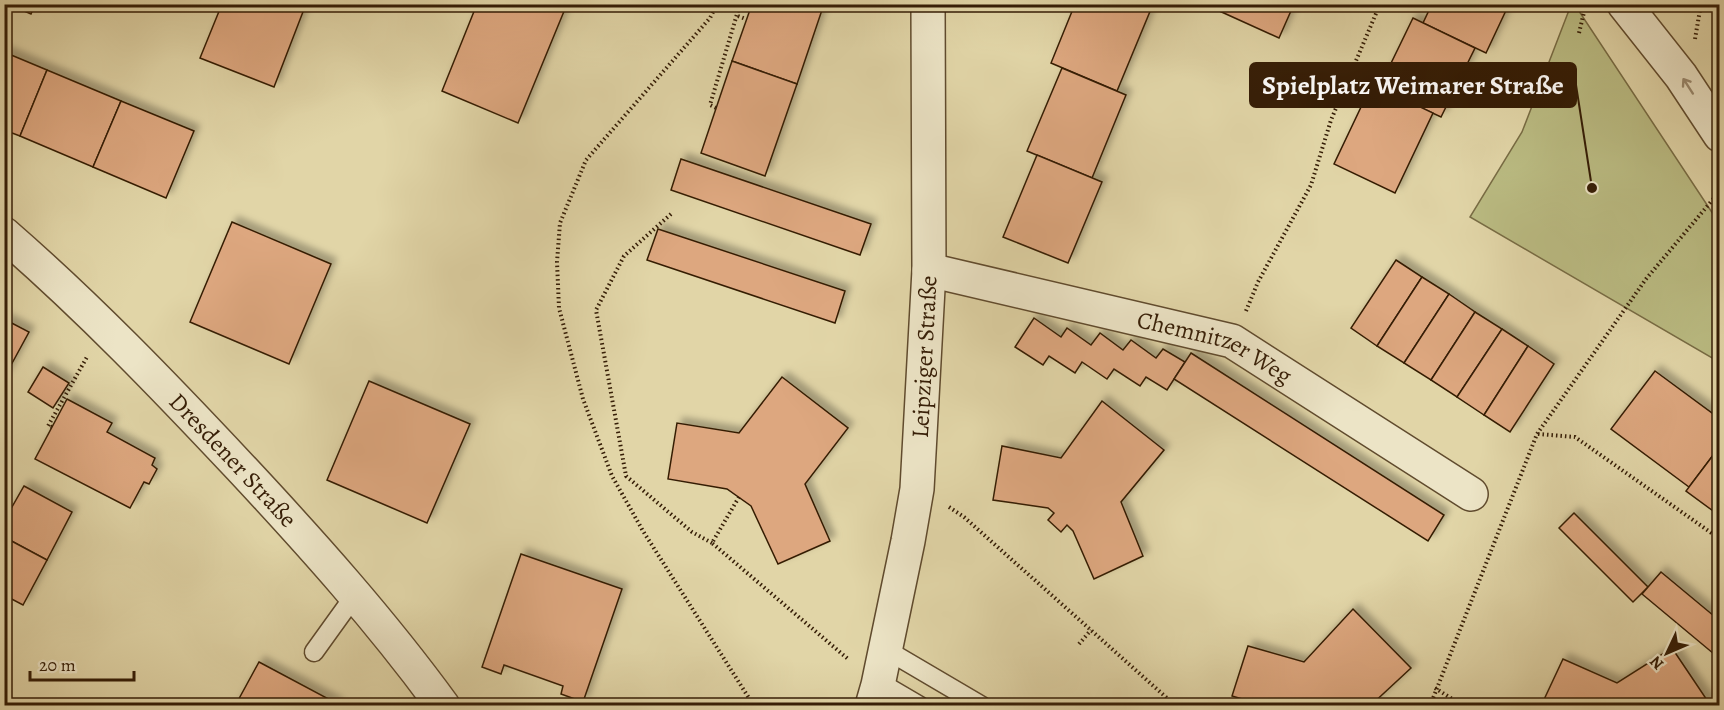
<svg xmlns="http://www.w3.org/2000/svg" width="1724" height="710" viewBox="0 0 1724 710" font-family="Alegreya,serif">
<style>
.green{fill:#babb82;stroke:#786c44;stroke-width:1.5}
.building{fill:#dda77f;stroke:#351d06;stroke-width:1.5;filter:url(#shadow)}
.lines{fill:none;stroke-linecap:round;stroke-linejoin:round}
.service-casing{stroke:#604b2e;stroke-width:21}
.minor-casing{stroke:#604b2e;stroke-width:36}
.path{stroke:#351d06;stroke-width:4;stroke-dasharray:1.5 3;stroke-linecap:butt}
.service{stroke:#ece4c6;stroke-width:18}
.minor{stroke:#ece4c6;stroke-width:33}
.oneway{stroke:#9a8a70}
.labels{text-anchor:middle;stroke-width:5;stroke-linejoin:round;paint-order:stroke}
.street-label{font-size:24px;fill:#351d06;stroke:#ece4c6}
.leader{fill:none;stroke:#351d06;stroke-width:2}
.callout-dot{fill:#351d06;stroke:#ece4c6;stroke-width:2}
.callout{fill:#351d06;stroke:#351d06;stroke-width:2}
.callout-label{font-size:26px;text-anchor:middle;font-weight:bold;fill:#fff}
</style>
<defs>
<filter id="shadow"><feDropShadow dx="5.5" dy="-5.5" stdDeviation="3" flood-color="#0004"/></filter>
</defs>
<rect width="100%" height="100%" fill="#e1d5a7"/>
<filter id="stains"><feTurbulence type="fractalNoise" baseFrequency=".00333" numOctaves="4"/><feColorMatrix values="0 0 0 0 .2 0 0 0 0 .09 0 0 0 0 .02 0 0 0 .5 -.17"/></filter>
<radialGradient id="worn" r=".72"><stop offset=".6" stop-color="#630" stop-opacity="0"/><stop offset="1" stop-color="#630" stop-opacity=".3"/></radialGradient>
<polygon class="green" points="1571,5 1575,5 1719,223 1719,362 1470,217 1522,132"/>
<g class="building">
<polygon points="8,4 35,4 31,14"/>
<polygon points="222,4 306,4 274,87 200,58"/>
<polygon points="477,4 567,4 518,123 442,91"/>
<polygon points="752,4 824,4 797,84 732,61"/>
<polygon points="1075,4 1141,4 1151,9 1117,91 1051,63"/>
<polygon points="1217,4 1294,4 1279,38 1215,9"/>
<polygon points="1432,4 1509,4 1486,53 1423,23"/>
<polygon points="1413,18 1475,48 1441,117 1379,88"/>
<polygon points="4,52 47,70 20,136 4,130"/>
<polygon points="732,61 797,84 765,176 701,153"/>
<polygon points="1062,68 1126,95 1092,178 1027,151"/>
<polygon points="47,70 121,101 93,167 20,136"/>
<polygon points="1372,84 1433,113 1395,193 1334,164"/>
<polygon points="121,101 194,131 166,198 93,167"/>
<polygon points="1037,155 1102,182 1068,263 1003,237"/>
<polygon points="681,159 871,224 860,255 671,190"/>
<polygon points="232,222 331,264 289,364 190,322"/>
<polygon points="658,229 845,291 835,323 647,260"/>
<polygon points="1396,260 1422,277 1377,346 1351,328"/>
<polygon points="1422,277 1449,294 1404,363 1377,346"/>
<polygon points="1449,294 1475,312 1431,380 1404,363"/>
<polygon points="1475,312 1502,329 1457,397 1431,380"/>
<polygon points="1034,318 1061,337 1067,328 1091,345 1100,333 1123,350 1131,340 1156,358 1163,349 1185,362 1167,390 1146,377 1140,386 1114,369 1107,379 1082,362 1075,373 1049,356 1043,365 1015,347"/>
<polygon points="4,319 29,332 4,378"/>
<polygon points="1502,329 1528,346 1484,415 1457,397"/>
<polygon points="1528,346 1554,364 1510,432 1484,415"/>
<polygon points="1191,353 1444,515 1428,541 1174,379"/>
<polygon points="43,367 69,383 53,408 28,392"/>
<polygon points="1655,371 1720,419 1720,446 1689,487 1611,429"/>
<polygon points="782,377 848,428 805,484 830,541 778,564 751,506 727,489 668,479 677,423 739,433"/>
<polygon points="369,381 470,424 427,523 327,480"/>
<polygon points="67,399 112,423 107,432 155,458 152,465 157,469 149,484 144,482 130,508 35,459"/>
<polygon points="1102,401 1164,450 1121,502 1143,556 1094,579 1073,531 1067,525 1061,532 1048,520 1054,513 1048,508 993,500 1002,446 1061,458"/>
<polygon points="1720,446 1720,516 1686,491"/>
<polygon points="24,486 72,512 47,560 4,537 4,521"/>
<polygon points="1574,513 1648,587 1633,602 1559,528"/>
<polygon points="4,537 47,560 23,605 4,595"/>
<polygon points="521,554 622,589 583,702 561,694 563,686 504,665 501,674 482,667"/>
<polygon points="1661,572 1720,621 1720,659 1642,594"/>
<polygon points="1353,609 1411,668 1370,706 1266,706 1232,696 1248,646 1304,662"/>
<polygon points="1672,648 1711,706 1541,706 1563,659 1617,683"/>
<polygon points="259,662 338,704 337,706 235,706"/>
</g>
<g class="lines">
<g class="service-casing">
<g id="service">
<polyline points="885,649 982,706"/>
<polyline points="314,652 355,595"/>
<polyline points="879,682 920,706"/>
</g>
</g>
<g class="minor-casing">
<g id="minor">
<polyline points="1624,4 1681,76 1720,135"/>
<path id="s1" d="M4 234C88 307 164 386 240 467 311 543 381 621 443 706"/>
<path id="s2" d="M929 270 1232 341 1471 494"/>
<path id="s3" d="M872 706 878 685 908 541 917 489 929 270 928 4"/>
</g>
</g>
<g class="path">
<polyline points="717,4 710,18 586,160 560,223 557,262 559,308 583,399 612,476 643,531 754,706"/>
<polyline points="738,16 746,19"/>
<polyline points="1579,33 1586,4"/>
<polyline points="1695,39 1701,4"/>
<polyline points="716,108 710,105 740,4"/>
<polyline points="671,214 624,256 596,310 626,476 692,532 712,543"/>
<polyline points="1246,311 1258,282 1311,185 1331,120 1380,4"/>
<polyline points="52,427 48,426 87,357"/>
<polyline points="1538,434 1575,437 1720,539"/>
<polyline points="739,497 712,543 848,659"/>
<polyline points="949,507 964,517 1176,706"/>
<polyline points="1079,644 1091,630"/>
<polyline points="1435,688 1463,706"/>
<polyline points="1430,706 1537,434 1646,279 1720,191"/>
</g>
<use href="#service" class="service"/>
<use href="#minor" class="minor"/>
</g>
<defs><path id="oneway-shaft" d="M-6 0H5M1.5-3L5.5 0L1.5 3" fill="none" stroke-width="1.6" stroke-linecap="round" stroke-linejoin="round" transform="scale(1.5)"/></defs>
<use class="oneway" href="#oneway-shaft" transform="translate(1688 86) rotate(-123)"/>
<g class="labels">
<g class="street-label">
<text dy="8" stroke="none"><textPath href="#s2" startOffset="297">Chemnitzer Weg</textPath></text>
<text dy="8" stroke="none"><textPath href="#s3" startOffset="354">Leipziger Straße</textPath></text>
<text dy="8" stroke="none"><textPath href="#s1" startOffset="322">Dresdener Straße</textPath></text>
</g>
</g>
<path class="leader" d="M1592 188L1576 85"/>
<circle class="callout-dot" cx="1592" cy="188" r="6"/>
<rect class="callout" x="1250" y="63" width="326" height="44" rx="6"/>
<g class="callout-label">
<text x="1413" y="94">Spielplatz Weimarer Straße</text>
</g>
<rect width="1724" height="710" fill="none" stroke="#e1d5a7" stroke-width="24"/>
<rect x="6" y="6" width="1712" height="698" fill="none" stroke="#351d06" stroke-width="3"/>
<rect x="12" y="12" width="1700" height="686" fill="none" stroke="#351d06" stroke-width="1.5"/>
<g transform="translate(1667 653) rotate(226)" stroke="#ece4c6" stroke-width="4.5" paint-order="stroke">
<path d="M0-4.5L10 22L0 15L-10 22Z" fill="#351d06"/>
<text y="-9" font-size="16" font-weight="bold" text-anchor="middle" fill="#351d06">N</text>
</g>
<path d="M30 671v9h104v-9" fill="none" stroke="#351d06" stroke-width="3"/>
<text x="39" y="671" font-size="18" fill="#351d06" stroke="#ece4c6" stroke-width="4.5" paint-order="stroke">20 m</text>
<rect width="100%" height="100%" filter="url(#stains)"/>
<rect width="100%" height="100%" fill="url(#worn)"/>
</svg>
